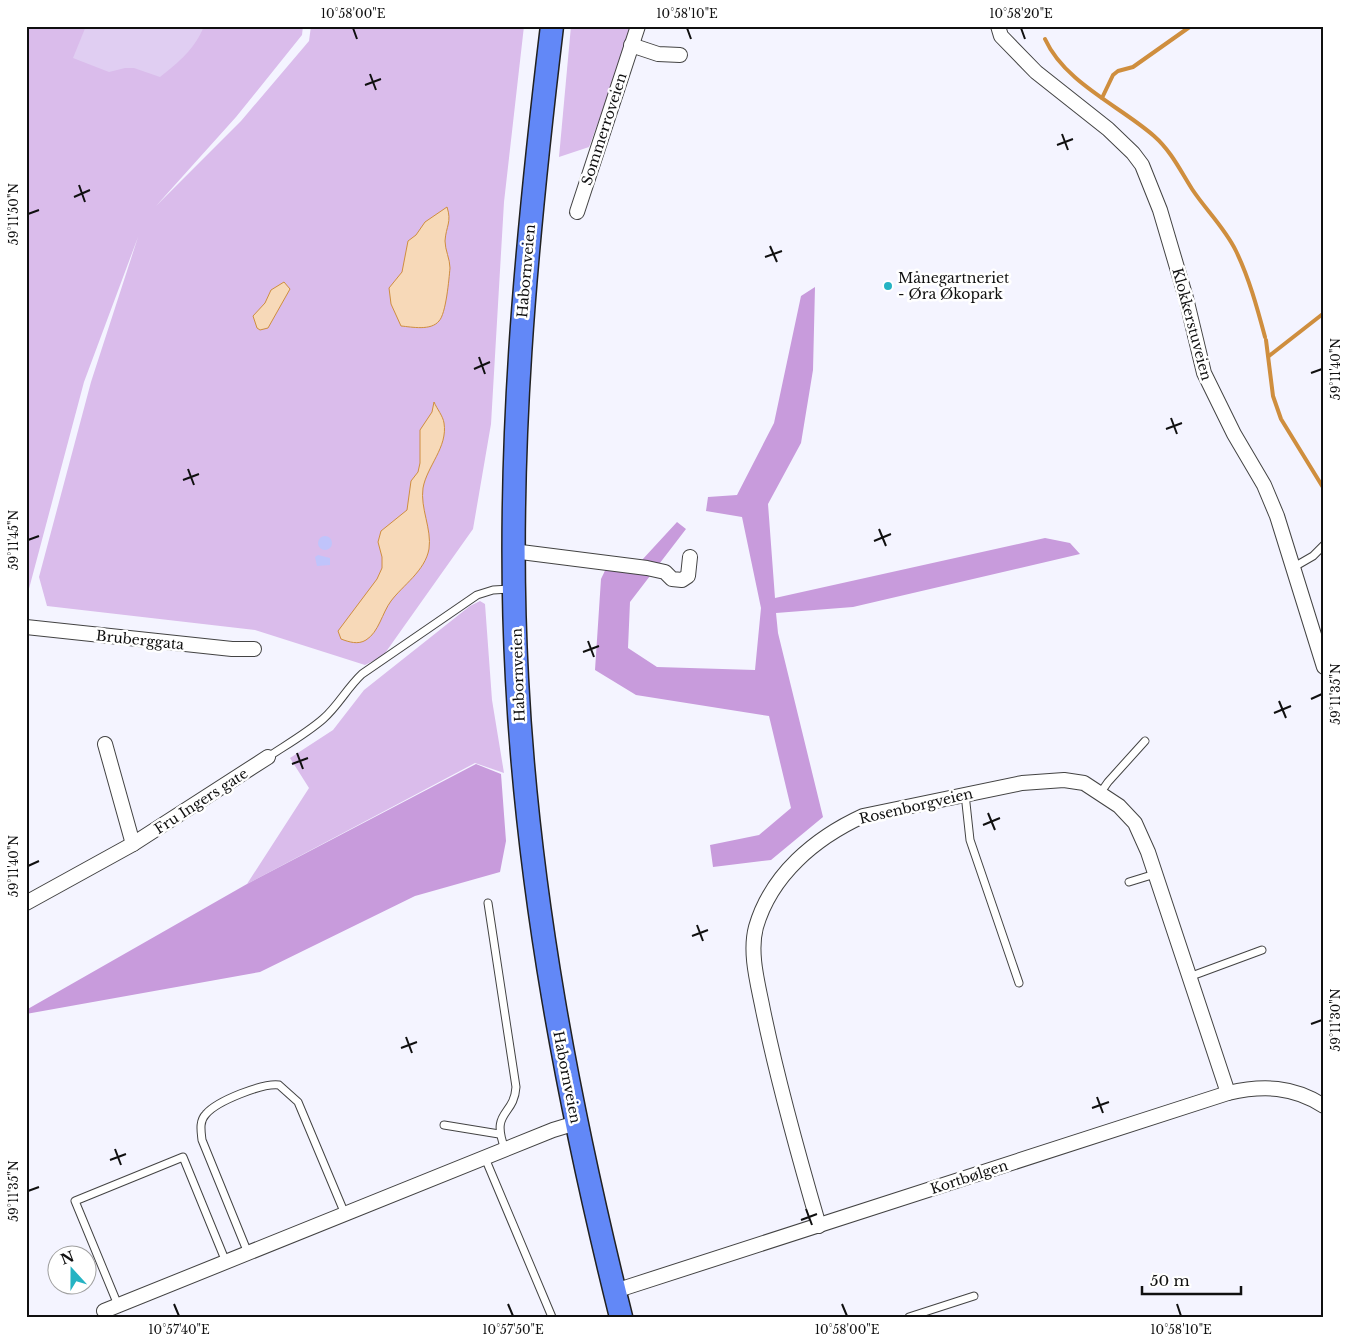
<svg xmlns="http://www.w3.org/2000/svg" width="1350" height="1343" viewBox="0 0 1350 1343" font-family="'Libre Baskerville',serif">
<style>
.green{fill:#dabceb}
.forest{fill:#c89bdc}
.sand{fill:#c0c4fb}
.pitch{fill:#e0cef2}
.water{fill:#f7d9b8;stroke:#cf8e3e}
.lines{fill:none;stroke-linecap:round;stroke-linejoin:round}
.stream{stroke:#cf8e3e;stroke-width:4}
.service-casing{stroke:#434343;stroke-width:9}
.minor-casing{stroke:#434343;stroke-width:16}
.trunk-casing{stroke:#212121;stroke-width:25}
.service{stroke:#fff;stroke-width:7}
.minor{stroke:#fff;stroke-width:14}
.trunk{stroke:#6288f7;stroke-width:22}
.ticks{fill:none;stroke:#101010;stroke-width:2}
.poi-dot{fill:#25b3c3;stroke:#fff;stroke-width:2}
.labels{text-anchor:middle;stroke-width:5;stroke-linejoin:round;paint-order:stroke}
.street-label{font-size:14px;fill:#101010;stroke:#fff}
.poi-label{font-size:14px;fill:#101010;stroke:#fff;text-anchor:start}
.neatline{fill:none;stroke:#101010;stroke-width:2}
.ticks-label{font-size:12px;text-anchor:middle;fill:#101010}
</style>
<rect width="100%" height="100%" fill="#f4f4ff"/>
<g class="green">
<polygon points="26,26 303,26 302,35 236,117 156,206 241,121 309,41 311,26 524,26 504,202 491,424 473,529 383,656 365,665 255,630 47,606 39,577 91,382 138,237 84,382 26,600 26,145 28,81 26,76"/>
<polygon points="571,26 634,26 589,147 559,157"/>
<polygon points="480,601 485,604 492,700 504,773 475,763 247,884 309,788 290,758 333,730 364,690 470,606"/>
</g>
<g class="forest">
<polygon points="815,287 813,370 801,443 768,504 775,598 1045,538 1070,543 1080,554 853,607 776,613 778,633 823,817 771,860 713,867 710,845 759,835 791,808 769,716 636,695 595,670 601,579 611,558 642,560 677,522 686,529 630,602 628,648 657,667 755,670 761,608 742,517 706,511 708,497 737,495 774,423 801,296"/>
<polygon points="476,764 501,774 506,841 500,872 415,896 260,972 26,1014 26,1010 247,884"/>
</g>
<g class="sand">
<circle cx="325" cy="543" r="7"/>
<polygon points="318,555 330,558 330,565 317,566 315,557"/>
</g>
<path class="pitch" d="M86 26H204C195 49 179 62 160 77L134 68H125L109 72 73 58Z"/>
<g class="water">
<path d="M447 207C452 222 446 226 445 241 445 250 450 259 450 268 449 279 446 314 439 321 431 331 412 327 401 326L391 304 389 288 402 272 408 241 416 235 425 222Z"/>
<polygon points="284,282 290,289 268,328 260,330 257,328 253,316 265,303 271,290"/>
<path d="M434 402C437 409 443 416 444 423 448 447 427 466 423 488 420 508 432 529 429 549 425 571 403 585 391 601 382 613 379 632 366 640 358 645 349 642 341 639L338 631 377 579 382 568V557L378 542 381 531 407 510 411 481 418 472 420 463V430L432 412Z"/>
</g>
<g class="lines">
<g class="stream">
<path d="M1045 39C1065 83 1120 106 1154 136 1171 151 1180 170 1192 189 1205 209 1225 228 1236 251 1249 278 1257 307 1265 337"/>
<polyline points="1102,98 1113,75 1118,71 1133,67 1191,26"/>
<polyline points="1266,340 1273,396 1281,419 1324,489"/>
<polyline points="1269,356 1324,313"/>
</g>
<g class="service-casing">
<g id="service">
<polyline points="1294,567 1313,556 1324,545"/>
<path d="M268 757C286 745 307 733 323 719 338 706 347 688 362 674L477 595 493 590 512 589"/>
<polyline points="1101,792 1108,782 1145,741"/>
<polyline points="965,794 970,840 1019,983"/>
<polyline points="1129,882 1155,874"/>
<path d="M488 903 516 1087C514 1117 490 1110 505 1149"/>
<polyline points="1189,977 1262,950"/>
<polyline points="444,1125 499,1134"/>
<polyline points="485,1158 552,1317"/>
<path d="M248 1253 202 1140C201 1131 199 1121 206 1114 217 1101 262 1083 279 1085L298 1102 345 1214"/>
<polyline points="118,1305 75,1201 183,1157 226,1262"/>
<polyline points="909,1317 974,1296"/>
</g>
</g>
<g class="minor-casing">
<g id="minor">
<polyline points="998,26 1001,36 1036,72 1108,129 1133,153 1142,165 1160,210 1186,298 1204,373 1234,434 1264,485 1277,516 1324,667"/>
<polyline points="631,45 658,54 680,55"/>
<polyline points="577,212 638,26"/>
<polyline points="513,551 647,568 665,572 672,579 682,580 688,576 690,557"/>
<polyline points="26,627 232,649 254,649"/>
<polyline points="105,744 133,844"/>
<polyline points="26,903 133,844 268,757"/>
<path d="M819 1226C798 1154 778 1083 763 1010 758 984 749 953 756 927 771 875 815 838 863 816L1022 783 1064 780 1084 783 1119 806 1135 823 1148 852 1228 1093"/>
<path d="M615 1291 1228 1093C1263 1085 1293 1086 1324 1106"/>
<polyline points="104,1311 553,1130 576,1123"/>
</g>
</g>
<g class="trunk-casing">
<path id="trunk" d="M552 26C526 243 505 460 517 679 528 894 569 1108 621 1317"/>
</g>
<use href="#service" class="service"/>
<use href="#minor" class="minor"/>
<use href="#trunk" class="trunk"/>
</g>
<path class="ticks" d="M353 28 357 39M687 28 691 39M1021 28 1025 39M370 74 376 90M365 85 381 79M1062 134 1068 150M1057 145 1073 139M79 185 85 202M74 197 90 190M28 214 39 210M770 246 777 262M765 257 782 251M479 357 485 374M474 369 490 362M1311 373 1322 369M1171 418 1177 434M1166 429 1182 423M188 469 194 485M183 480 199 474M879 529 886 546M28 540 39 536M874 541 891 534M588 641 594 657M583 652 599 646M1311 699 1322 694M1279 701 1286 718M1274 713 1291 706M297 753 303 769M292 764 308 758M988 813 995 830M983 825 1000 818M28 866 39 861M697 925 703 941M692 936 708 930M1311 1024 1322 1020M406 1037 412 1053M401 1048 417 1042M1097 1097 1103 1113M1092 1108 1109 1102M115 1149 121 1165M110 1160 126 1154M28 1191 39 1187M806 1209 812 1225M801 1220 817 1214M174 1304 179 1316M508 1304 513 1316M842 1304 847 1316M1177 1304 1181 1316"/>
<circle class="poi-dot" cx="888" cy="286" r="5"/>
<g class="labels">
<g class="street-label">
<text transform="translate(604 129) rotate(-72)" y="5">Sommerroveien</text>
<text transform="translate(526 271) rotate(-85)" y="5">Habornveien</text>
<text transform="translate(1192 324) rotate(75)" y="5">Klokkerstuveien</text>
<text transform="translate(140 640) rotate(6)" y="5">Bruberggata</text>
<text transform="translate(518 675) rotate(-92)" y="5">Habornveien</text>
<text transform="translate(201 801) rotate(-33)" y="5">Fru Ingers gate</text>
<text transform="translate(916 806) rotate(-13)" y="5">Rosenborgveien</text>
<text transform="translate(567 1077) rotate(79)" y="5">Habornveien</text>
<text transform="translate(969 1177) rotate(-18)" y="5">Kortbølgen</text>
</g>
<g class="poi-label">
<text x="898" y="283">Månegartneriet<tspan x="898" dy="16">- Øra Økopark</tspan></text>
</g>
</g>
<rect width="1350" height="1343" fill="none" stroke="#ffffff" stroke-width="55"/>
<g transform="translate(72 1270) rotate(339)"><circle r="24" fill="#ffffff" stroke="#9f9f9f"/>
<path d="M0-4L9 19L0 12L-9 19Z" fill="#25b3c3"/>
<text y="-8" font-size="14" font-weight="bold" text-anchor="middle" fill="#101010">N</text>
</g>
<path d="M1142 1286v8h99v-8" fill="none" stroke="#101010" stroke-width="2.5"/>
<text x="1150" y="1286" font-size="15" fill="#101010" stroke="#ffffff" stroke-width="4" paint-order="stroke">50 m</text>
<rect x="28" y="28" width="1294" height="1288" class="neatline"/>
<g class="ticks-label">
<text x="353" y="18">10°58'00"E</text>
<text x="687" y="18">10°58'10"E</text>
<text x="1021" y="18">10°58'20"E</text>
<text transform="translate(14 214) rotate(-90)" y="4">59°11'50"N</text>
<text transform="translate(1336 369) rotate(-90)" y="4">59°11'40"N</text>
<text transform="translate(14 540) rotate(-90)" y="4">59°11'45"N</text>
<text transform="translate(1336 694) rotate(-90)" y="4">59°11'35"N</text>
<text transform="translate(14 866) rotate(-90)" y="4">59°11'40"N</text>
<text transform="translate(1336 1020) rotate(-90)" y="4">59°11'30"N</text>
<text transform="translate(14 1191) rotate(-90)" y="4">59°11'35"N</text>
<text x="179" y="1334">10°57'40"E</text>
<text x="513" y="1334">10°57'50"E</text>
<text x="847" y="1334">10°58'00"E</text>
<text x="1181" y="1334">10°58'10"E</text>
</g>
</svg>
